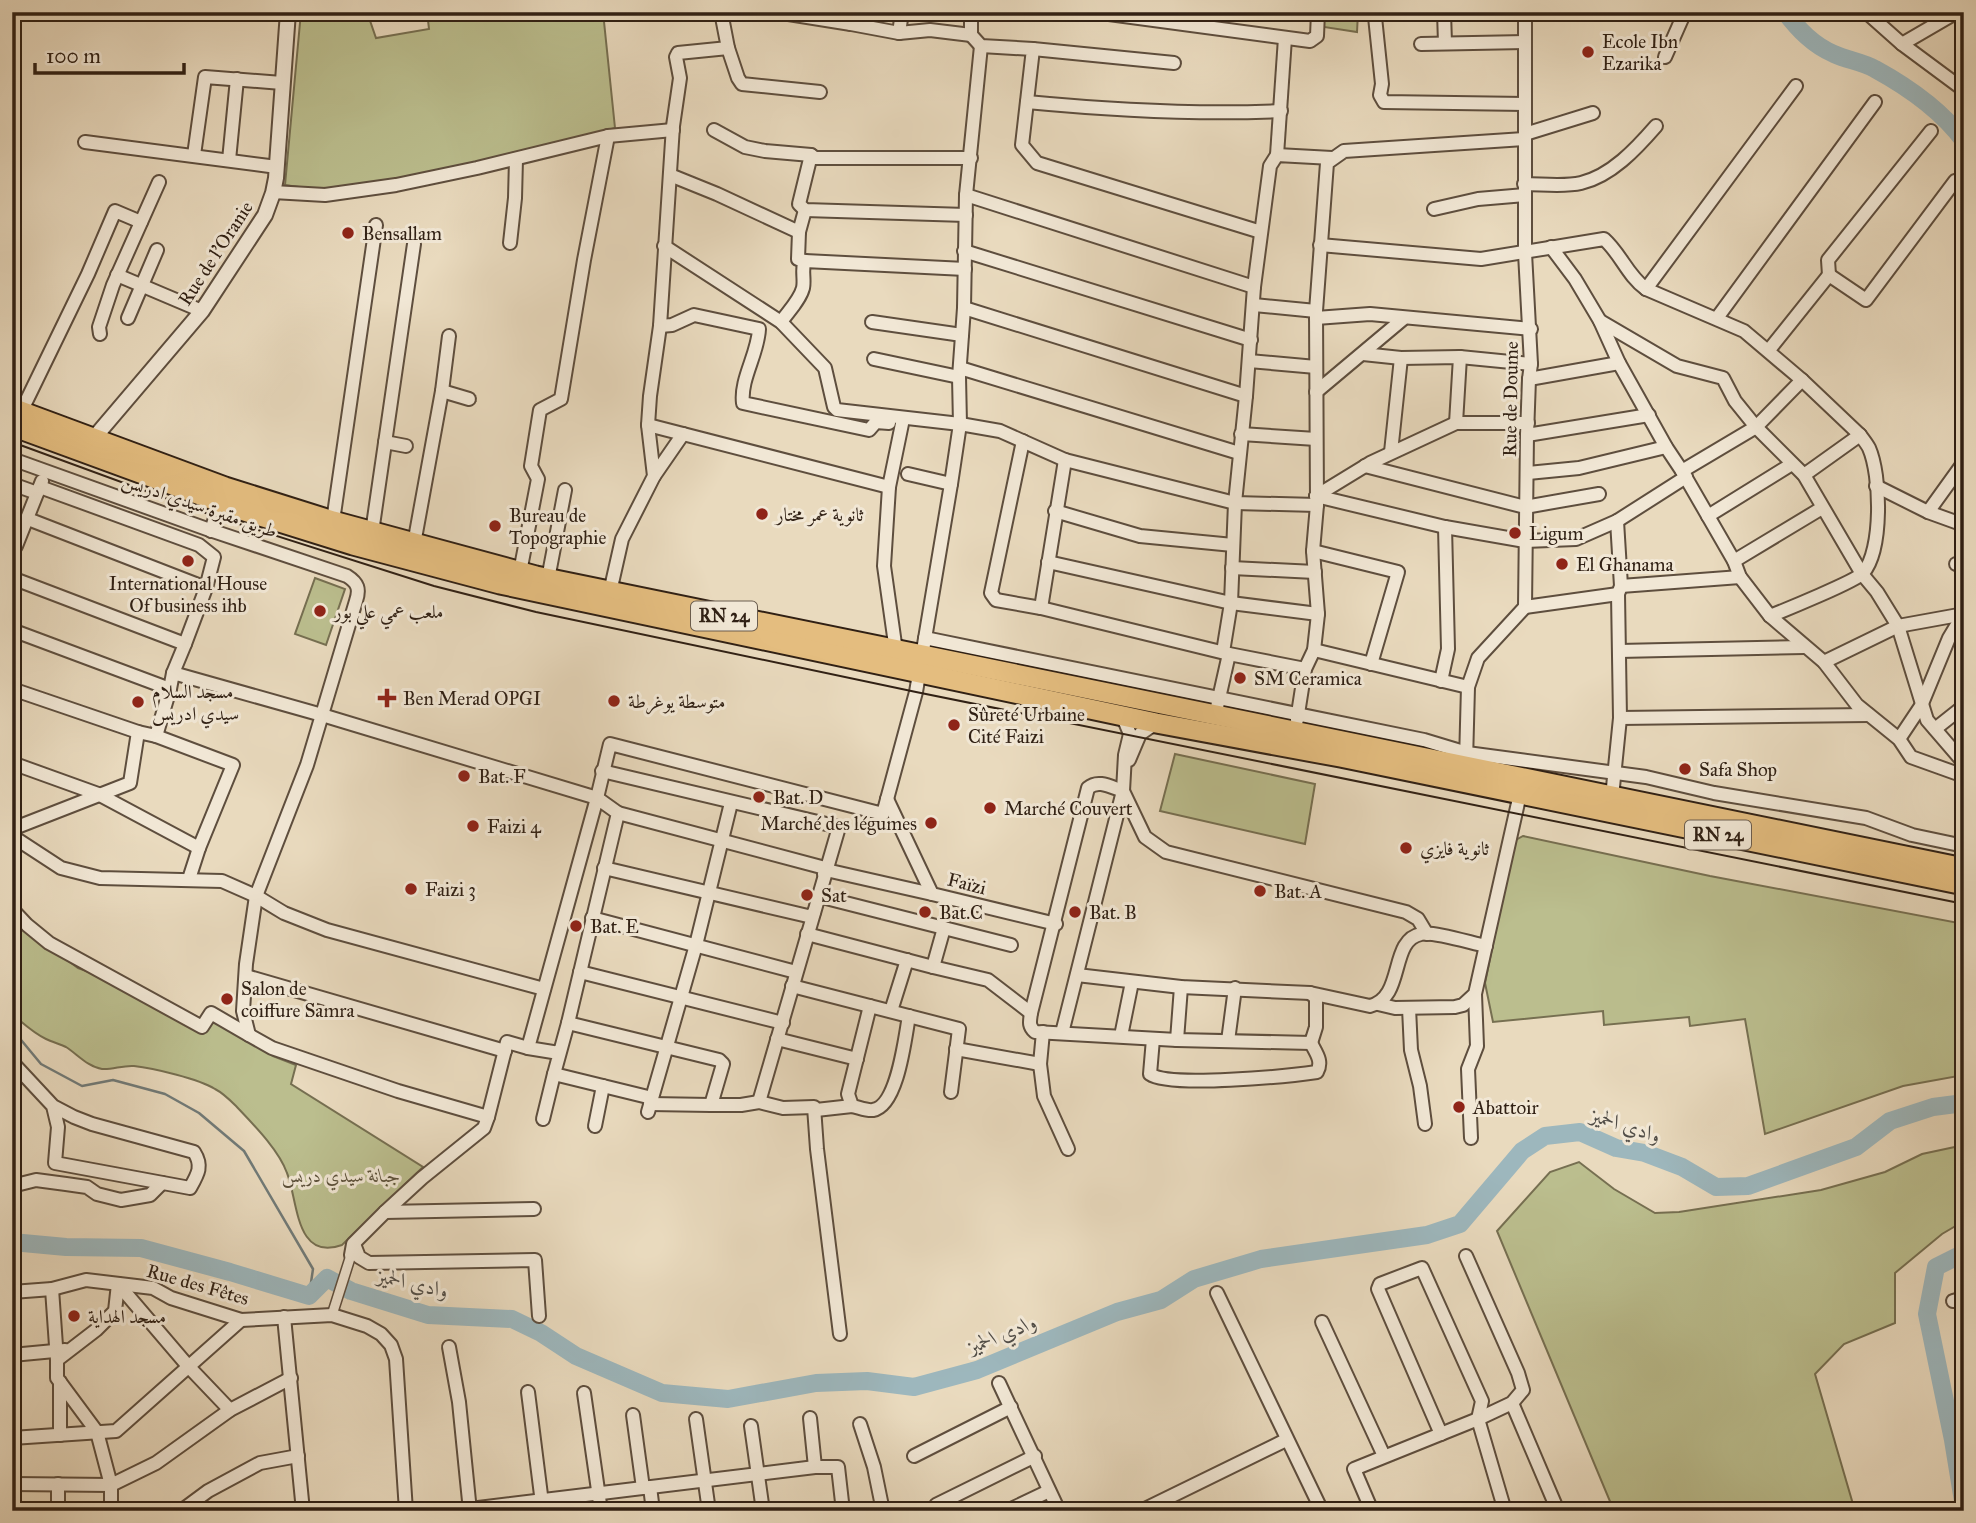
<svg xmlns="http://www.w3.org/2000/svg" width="1976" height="1523" viewBox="0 0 1976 1523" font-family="'IM FELL Great Primer',Amiri,serif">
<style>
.green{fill:#bbbe8e;stroke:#766f51;stroke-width:2}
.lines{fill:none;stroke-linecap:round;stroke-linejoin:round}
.stream{stroke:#717b79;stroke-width:2.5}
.river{stroke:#9db7bd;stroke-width:18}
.pedestrian-casing{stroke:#5e4e3e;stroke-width:12}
.minor-casing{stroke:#5e4e3e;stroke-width:16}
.tertiary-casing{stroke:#5e4e3e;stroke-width:18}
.primary-casing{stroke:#302014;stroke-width:23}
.pedestrian{stroke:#f1e7d5;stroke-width:9}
.minor{stroke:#f1e7d5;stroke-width:12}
.tertiary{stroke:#f1e7d5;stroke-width:14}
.primary{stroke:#e4bd7f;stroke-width:19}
.tram{stroke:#302014;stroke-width:2}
.poi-dot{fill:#8f2418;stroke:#f1e7d5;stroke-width:2.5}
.labels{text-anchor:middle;stroke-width:6;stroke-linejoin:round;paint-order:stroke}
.shield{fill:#f1e7d5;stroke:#6a5c4e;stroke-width:2}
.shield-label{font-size:18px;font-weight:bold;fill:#302014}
.poi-label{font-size:19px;fill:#302014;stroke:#f1e7d5;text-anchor:start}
.street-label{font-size:19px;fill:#302014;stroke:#f1e7d5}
.park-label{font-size:19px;font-style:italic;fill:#5a4f39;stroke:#f1e7d5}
.water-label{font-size:21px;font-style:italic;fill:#514d47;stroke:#f1e7d5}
</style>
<rect width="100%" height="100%" fill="#e9dabe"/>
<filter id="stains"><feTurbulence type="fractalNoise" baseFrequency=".00286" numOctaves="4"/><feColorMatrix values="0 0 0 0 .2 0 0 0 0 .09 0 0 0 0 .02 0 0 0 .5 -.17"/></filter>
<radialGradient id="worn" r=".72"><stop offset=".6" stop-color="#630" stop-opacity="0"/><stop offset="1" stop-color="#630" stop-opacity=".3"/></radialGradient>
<g class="green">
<polygon points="301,12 367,12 376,38 429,29 427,12 603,12 615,128 540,149 395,179 319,190 285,185"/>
<polygon points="1324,12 1358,12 1357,32 1324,27"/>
<polygon points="315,578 345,589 326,645 295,634"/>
<polygon points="1175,754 1315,784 1305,844 1160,811"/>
<polygon points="1523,836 1710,876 1964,924 1964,1075 1903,1086 1765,1134 1745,1019 1690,1026 1689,1017 1604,1025 1603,1011 1493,1022 1485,983 1514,841"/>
<path d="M12 914 28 930 78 968 106 978 202 1031 215 1020 273 1056 296 1065 291 1084 423 1167 342 1245C295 1262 298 1200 287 1173 279 1150 253 1124 236 1106 230 1100 223 1093 215 1089 199 1079 153 1068 134 1066 123 1065 112 1070 102 1069 88 1067 77 1054 66 1047 60 1044 52 1042 46 1039 33 1033 23 1023 12 1014Z"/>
<polygon points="1964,1145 1964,1221 1942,1234 1895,1273 1895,1323 1844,1344 1815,1374 1855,1511 1614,1511 1497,1231 1550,1172 1579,1162 1614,1189 1655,1213 1679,1212 1821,1190 1885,1172 1922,1154"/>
</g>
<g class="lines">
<polyline class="stream" points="12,1029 41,1064 82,1086 113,1080 165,1094 199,1113 244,1151 313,1269 309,1296"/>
<g class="river">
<path d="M1785 12C1799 30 1813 45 1834 54 1847 60 1863 62 1875 69 1908 87 1942 111 1964 141"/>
<polyline points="12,1242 66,1247 141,1248 230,1272 309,1296 327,1278 351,1291 428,1315 512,1319 541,1333 576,1356 662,1393 728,1399 816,1383 867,1381 914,1387 977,1370 1117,1312 1161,1300 1194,1279 1261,1259 1427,1235 1460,1224 1522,1151 1545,1136 1580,1132 1616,1148 1645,1153 1682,1167 1716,1187 1748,1186 1856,1147 1890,1121 1933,1107 1964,1103"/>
<polyline points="1964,1253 1936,1267 1927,1314 1953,1440 1964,1507"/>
</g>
<g class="pedestrian-casing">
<polyline id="pedestrian" points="332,1315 351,1255"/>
</g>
<g class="minor-casing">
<g id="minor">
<polyline points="776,12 851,24 859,12"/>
<polyline points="971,12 971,35 981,46 1033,49 1022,145 1037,163 1261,232"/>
<polyline points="1094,12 1310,41 1317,36 1318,12"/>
<polyline points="1444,12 1445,43"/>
<polyline points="1866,12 1902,44 1964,90"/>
<polyline points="1375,17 1382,84 1380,95 1384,102 1525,104"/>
<polyline points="851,24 899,33 930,30 971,35"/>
<polyline points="899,33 902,12"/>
<polyline points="1421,44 1525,42"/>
<polyline points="1902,44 1957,12"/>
<polyline points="728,48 738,78 742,84 820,92"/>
<polyline points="1033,49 1174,63"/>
<polyline points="1665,57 1684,14 1665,12"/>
<path d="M1027 102C1111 110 1196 115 1281 111"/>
<polyline points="714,130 745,147 765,151 811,155"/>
<polyline points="1525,134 1593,113"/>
<polyline points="85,142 277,167"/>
<polyline points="194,155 205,77 282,83"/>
<polyline points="1277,155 1285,38"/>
<polyline points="229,160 237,79"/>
<polyline points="670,175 717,194 799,232"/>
<path d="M1524 184C1542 184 1564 187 1581 183 1611 176 1636 149 1656 126"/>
<polyline points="273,192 325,195 396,185 477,168 608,136 673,130"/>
<polyline points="966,195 1254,287"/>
<polyline points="1434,209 1478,199 1525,195"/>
<polyline points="805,210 799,232 798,259 805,261"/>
<polyline points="966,215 805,210 799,204 811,155 815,158 971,158"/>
<polyline points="510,243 515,198 516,159"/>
<path d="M1320 245 1481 259 1604 239C1621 254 1627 275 1646 289L1744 331 1802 380 1860 435C1863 439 1867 444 1869 448 1881 475 1883 550 1863 573 1856 581 1785 610 1770 616"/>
<polyline points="664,246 781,322 825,368 834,407 837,410 960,424 1000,431 1065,460 1235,503 1317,505"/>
<polyline points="1551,247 1575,279 1600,321 1619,363 1666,447 1682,471 1734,561 1740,577 1770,616 1824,662 1857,705 1899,739 1911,757 1964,776"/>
<polyline points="964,251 1251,340"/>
<polyline points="117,275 202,311"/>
<polyline points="1829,275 1828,260 1931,131"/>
<polyline points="1646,289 1796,86"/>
<polyline points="1254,305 1316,311"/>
<polyline points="964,308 1246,396"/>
<polyline points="128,318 157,250"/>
<polyline points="1316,318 1370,314 1531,329"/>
<polyline points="1717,318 1875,102"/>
<polyline points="1600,321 1677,366 1723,378 1735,401 1756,427 1804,475 1862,574 1877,592 1898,626 1927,720 1964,763"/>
<path d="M781 322C788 312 800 300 803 288 805 279 801 269 805 261L965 269"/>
<polyline points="872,322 962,335"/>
<path d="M660 326 672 325 694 315 759 329C758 354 740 379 743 403L869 430 876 422 889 423"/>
<polyline points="100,334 99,327 113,285 159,182"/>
<polyline points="1769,350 1829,275 1866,300 1955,181"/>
<polyline points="1363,354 1401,358 1460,357 1531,364"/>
<polyline points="874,359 959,377"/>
<polyline points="1249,361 1316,367"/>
<polyline points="960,368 1239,453"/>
<polyline points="1529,379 1619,363"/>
<polyline points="442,391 469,399"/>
<polyline points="1316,392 1403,319"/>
<polyline points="21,412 88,274 115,211 141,222"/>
<polyline points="1456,423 1460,357"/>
<polyline points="648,425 889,487"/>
<polyline points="1241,434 1316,439"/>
<polyline points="1527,435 1649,415"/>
<polyline points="1023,441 991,593 996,600 1041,608 1229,654 1305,669"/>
<polyline points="385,442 406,446"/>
<polyline points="1391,452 1401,358"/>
<path d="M12 459 207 529 347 576C358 583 360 589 356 601L307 765 256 896 246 964 243 1011 249 1035 272 1048 398 1091 488 1117 484 1128 422 1178 385 1212 353 1244 351 1255"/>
<polyline points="1365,466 1525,507 1599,494"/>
<polyline points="1682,471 1756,427 1802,380"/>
<polyline points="1528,473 1579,468 1666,447"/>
<polyline points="1804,475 1860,435"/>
<polyline points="654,476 683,434"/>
<polyline points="12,484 37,493"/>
<polyline points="951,484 960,424 959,377 964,308 966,195 981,46"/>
<polyline points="1876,486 1928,512 1964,525"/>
<polyline points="40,487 199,545 214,557 206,588 185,644"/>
<polyline points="1316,496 1445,527 1525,541 1576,539 1617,521 1686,477"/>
<polyline points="1316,496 1370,463 1456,423 1528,423"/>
<polyline points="1055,511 1140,536 1233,545"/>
<polyline points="1928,512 1964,462"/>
<polyline points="1708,516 1792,464"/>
<polyline points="28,519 206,588"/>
<polyline points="333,521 376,225"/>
<polyline points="211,531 220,502"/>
<polyline points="371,539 414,244"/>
<polyline points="414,544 442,391 449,336"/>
<polyline points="12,549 16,546 42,481"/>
<polyline points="1313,551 1398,572 1371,664"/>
<polyline points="1734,561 1822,508"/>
<polyline points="1048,562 1231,603 1318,614"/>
<polyline points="1956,564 1964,567"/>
<polyline points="1232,568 1315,572"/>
<polyline points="520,572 538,479 531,466 540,410 561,399 584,260 608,136"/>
<polyline points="12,578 185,644 173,673"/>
<polyline points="548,579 565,490"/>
<polyline points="1621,586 1740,577"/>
<polyline points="610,592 622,539 654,476 648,425 650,396 660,326 673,126 680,78 676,57 678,53 728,48 721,12"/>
<polyline points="1525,607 1618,594"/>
<polyline points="1041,608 1065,460"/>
<polyline points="12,630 170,689"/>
<polyline points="925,638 1424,740 1467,753 1646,777 1714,793 1866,818 1912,835 1964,846"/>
<polyline points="1314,650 1468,687"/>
<polyline points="896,651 884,566 889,487 903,419"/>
<polyline points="1619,651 1804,647"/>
<polyline points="1223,652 1231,603 1235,503 1246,396 1254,287 1270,166 1277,155 1332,158"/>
<polyline points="1824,662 1898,626 1964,614"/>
<polyline points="1441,681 1448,649 1445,527"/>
<polyline points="12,689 138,732 156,736 170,689 173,673 322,715 597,798 610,744 883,814 916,692 951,484 908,474"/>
<polyline points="1215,716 1229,654"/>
<polyline points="1620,718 1869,715"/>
<polyline points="1297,720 1305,669 1314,650 1318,614 1313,551 1317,505 1316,311 1327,163 1344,151 1524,139"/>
<polyline points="1935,729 1964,706"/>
<polyline points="156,736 233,765 199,848 189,879"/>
<polyline points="1899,739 1921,706 1949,638 1964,613"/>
<polyline points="1129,760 1140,734 1156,723"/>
<polyline points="1466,761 1468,687 1478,658 1525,607 1527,435 1529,379 1531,364 1525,253 1525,12"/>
<polyline points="12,763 98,794 199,848"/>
<polyline points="602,771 839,827 759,1102"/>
<polyline points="1612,797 1620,718 1618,594 1621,586 1617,521"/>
<polyline points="887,799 932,894 1056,924"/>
<polyline points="618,813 825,868 824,874"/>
<polyline points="12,829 130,783 138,732"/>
<polyline points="12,836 61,868 100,878 222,881 256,896 284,913 327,930 544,989"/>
<polyline points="604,868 812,917 814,912"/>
<polyline points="826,870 932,894"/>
<polyline points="818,896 1011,945"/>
<polyline points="12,909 27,925 49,943 202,1027 211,1013 249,1035"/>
<polyline points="592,918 796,972"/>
<polyline points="944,928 933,967 988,980 1031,1013"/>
<polyline points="807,934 933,967"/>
<polyline points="580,972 783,1023"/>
<path d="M1077 975 1181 987 1310 993 1370 1006C1405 998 1389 940 1421 934 1433 931 1471 943 1486 946"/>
<polyline points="246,976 505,1051"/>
<polyline points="792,986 959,1029 951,1092"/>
<path d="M1310 993 1316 998V1027L1311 1043 1177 1040 1035 1032C1028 1026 1030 1021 1031 1013L1088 788C1098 779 1111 787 1123 791L1145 837 1166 852 1406 912 1418 919 1427 934"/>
<polyline points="1378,1004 1395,1008 1455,1007 1463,1005 1475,994 1520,794"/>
<path d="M870 1006 848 1094 852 1106C858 1107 867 1111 873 1110 898 1106 905 1037 909 1016"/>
<polyline points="1409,1008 1411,1050 1420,1086 1425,1124"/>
<polyline points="891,1011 907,960"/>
<polyline points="568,1023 719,1060 723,1064 711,1105 741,1105 759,1102 783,1108 814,1107 817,1149 840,1334"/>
<polyline points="1043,1032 1040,1064 1044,1096 1068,1149"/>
<polyline points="1062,1033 1123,791 1125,755 1130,734 1122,715"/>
<polyline points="1121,1036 1132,982"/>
<polyline points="777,1039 857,1059"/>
<path d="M1153 1039 1150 1074C1169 1088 1289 1076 1317 1072 1323 1061 1316 1053 1311 1043"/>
<polyline points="1177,1040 1181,987"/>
<polyline points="1228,1041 1235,988"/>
<polyline points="956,1049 1040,1064"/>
<polyline points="559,1053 528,1048 597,798 618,813 568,1023 554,1074 652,1098"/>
<path d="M12 1062 53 1106 74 1117 92 1124 194 1152C203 1166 198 1174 190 1188L55 1163 58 1127 53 1106"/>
<polyline points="650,1104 711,1105"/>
<polyline points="816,1110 852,1106"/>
<polyline points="648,1112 696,945 731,803"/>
<polyline points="488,1117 507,1042 528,1048"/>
<polyline points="543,1119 554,1074"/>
<polyline points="595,1126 603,1086"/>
<polyline points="1471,1138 1468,1069 1477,1046 1475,994"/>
<polyline points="12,1186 36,1180 66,1184 87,1187 97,1194 121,1200 150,1195 162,1183"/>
<polyline points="385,1212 534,1209"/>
<polyline points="354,1244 359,1257 369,1263 535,1260 539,1316"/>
<polyline points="118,1284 188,1366 230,1410"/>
<polyline points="52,1289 57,1360"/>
<polyline points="12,1292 52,1289 86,1280 153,1288 171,1298 241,1320 332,1315 367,1326 381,1334 391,1345 396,1359 406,1511"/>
<polyline points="1217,1293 1322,1511"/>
<polyline points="1953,1301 1964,1298"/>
<polyline points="284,1317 303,1511"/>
<polyline points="1322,1322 1384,1456"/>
<polyline points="449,1347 459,1402 470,1511"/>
<polyline points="12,1355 65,1350"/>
<polyline points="60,1382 60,1435"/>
<polyline points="999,1383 1059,1511"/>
<polyline points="528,1392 543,1511"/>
<polyline points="584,1393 601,1511"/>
<polyline points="1512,1403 1558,1511"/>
<polyline points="633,1415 643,1488"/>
<polyline points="810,1418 815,1467"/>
<polyline points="696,1419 709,1511"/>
<polyline points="860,1424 874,1467 883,1511"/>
<polyline points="751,1426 763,1511"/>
<polyline points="1441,1434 1378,1289 1380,1284 1422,1268 1482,1401 1478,1419 1505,1511"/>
<polyline points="12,1438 116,1431 241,1320"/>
<polyline points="914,1456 1011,1407"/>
<polyline points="12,1484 111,1485 156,1463 230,1410 291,1378"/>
<polyline points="58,1484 58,1511"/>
<polyline points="650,1487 653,1511"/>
<polyline points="936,1505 1035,1456"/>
<polyline points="470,1509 815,1467 838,1467 843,1511"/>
<polyline points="111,1511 111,1485 97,1432 57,1378 57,1360 96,1330 115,1311 118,1284"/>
<polyline points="181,1511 208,1491 260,1463 298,1456"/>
<polyline points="1007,1511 1049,1491"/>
<polyline points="1141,1511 1286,1440"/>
<polyline points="1372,1511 1354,1469 1478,1419 1512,1403 1523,1390 1518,1373 1466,1256"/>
</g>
</g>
<g class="tertiary-casing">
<polyline id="tertiary" points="88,445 202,311 265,215 273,193 276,178 288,12"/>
</g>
<g class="primary-casing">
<g id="primary">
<polyline points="12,408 225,487 333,521 536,576 1964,868"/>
<polyline points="12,426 241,510 353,545 500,584 1156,723 1340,757 1964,885"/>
</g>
</g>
<use href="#pedestrian" class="pedestrian"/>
<use href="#minor" class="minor"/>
<use href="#tertiary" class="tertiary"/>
<use href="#primary" class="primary"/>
<polyline class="tram" points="12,442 214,516 434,586 536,612 916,692 1964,904"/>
</g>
<g class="poi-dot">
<circle cx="1588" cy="52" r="7"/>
<circle cx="348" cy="233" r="7"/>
<circle cx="762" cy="514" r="7"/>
<circle cx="495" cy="526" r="7"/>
<circle cx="1515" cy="533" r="7"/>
<circle cx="188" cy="561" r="7"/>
<circle cx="1562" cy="564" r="7"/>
<circle cx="320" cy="611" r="7"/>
<circle cx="1240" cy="678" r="7"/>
<path d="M383.5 687.5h7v7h7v7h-7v7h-7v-7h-7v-7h7z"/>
<circle cx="614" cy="701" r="7"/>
<circle cx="138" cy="702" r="7"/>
<circle cx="954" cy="725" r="7"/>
<circle cx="1685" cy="769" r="7"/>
<circle cx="464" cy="776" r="7"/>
<circle cx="759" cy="797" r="7"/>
<circle cx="990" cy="808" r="7"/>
<circle cx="931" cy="823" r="7"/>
<circle cx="473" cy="826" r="7"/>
<circle cx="1406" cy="848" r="7"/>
<circle cx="411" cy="889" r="7"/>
<circle cx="1260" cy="891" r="7"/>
<circle cx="807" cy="895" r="7"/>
<circle cx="925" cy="912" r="7"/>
<circle cx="1075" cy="912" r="7"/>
<circle cx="576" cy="926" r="7"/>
<circle cx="227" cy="999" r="7"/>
<circle cx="1459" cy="1107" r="7"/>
<circle cx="74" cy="1316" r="7"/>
</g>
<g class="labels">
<g class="shield">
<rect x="691" y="601.5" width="66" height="29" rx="5"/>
<rect x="1685" y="820.5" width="66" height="29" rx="5"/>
</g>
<g class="shield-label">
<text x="724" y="622">RN 24</text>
<text x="1718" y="841">RN 24</text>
</g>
<g class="poi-label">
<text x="1602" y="48">Ecole Ibn<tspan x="1602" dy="22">Ezarika</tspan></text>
<text x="362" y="240">Bensallam</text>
<text x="776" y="521">ثانوية عمر مختار</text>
<text x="509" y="522">Bureau de<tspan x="509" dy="22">Topographie</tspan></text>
<text x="1529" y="540">Ligum</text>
<text x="1576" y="571">El Ghanama</text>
<text x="188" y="590" text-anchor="middle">International House<tspan x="188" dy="22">Of business ihb</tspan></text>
<text x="334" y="618">ملعب عمي علي بور</text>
<text x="1254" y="685">SM Ceramica</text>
<text x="152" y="698">مسجد السلام<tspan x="152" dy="22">سيدي ادريس</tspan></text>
<text x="403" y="705">Ben Merad OPGI</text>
<text x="628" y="708">متوسطة يوغرطة</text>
<text x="968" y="721">Sûreté Urbaine<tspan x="968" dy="22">Cité Faizi</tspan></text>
<text x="1699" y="776">Safa Shop</text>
<text x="478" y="783">Bat. F</text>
<text x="773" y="804">Bat. D</text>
<text x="1004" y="815">Marché Couvert</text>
<text x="917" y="830" text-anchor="end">Marché des légumes</text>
<text x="487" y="833">Faizi 4</text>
<text x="1420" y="855">ثانوية فايزي</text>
<text x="425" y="896">Faizi 3</text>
<text x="1274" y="898">Bat. A</text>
<text x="821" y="902">Sat</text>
<text x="939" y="919">Bat.C</text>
<text x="1089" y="919">Bat. B</text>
<text x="590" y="933">Bat. E</text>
<text x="241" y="995">Salon de<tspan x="241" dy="22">coiffure Samra</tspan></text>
<text x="1473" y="1114">Abattoir</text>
<text x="88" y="1323">مسجد الهداية</text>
</g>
<g class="street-label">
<text transform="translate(215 253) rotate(-57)" y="7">Rue de l'Oranie</text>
<text transform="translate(1510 399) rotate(-89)" y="7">Rue de Doume</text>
<text transform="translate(200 505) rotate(19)" y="7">طريق مقبرة سيدي ادريس</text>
<text transform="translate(967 883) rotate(14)" y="7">Faïzi</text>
<text transform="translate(198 1284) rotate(16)" y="7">Rue des Fêtes</text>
</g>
<g class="park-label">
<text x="341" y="1182">جبانة سيدي دريس</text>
</g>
<g class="water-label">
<text transform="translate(1626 1125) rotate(18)" y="7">وادي الحميز</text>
<text transform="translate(413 1283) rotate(13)" y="7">وادي الحميز</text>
<text transform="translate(1002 1334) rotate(-22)" y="7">وادي الحميز</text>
</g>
</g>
<rect width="1976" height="1523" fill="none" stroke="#e9dabe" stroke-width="42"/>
<rect x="14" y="14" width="1948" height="1495" fill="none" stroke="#302014" stroke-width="3.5"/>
<rect x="21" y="21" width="1934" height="1481" fill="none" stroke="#302014" stroke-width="2"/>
<path d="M35 63v10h149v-10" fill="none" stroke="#302014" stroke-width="3.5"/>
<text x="46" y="63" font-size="21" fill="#302014" stroke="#f1e7d5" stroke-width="5" paint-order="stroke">100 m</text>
<rect width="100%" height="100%" filter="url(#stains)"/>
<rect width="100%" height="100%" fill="url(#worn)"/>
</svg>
